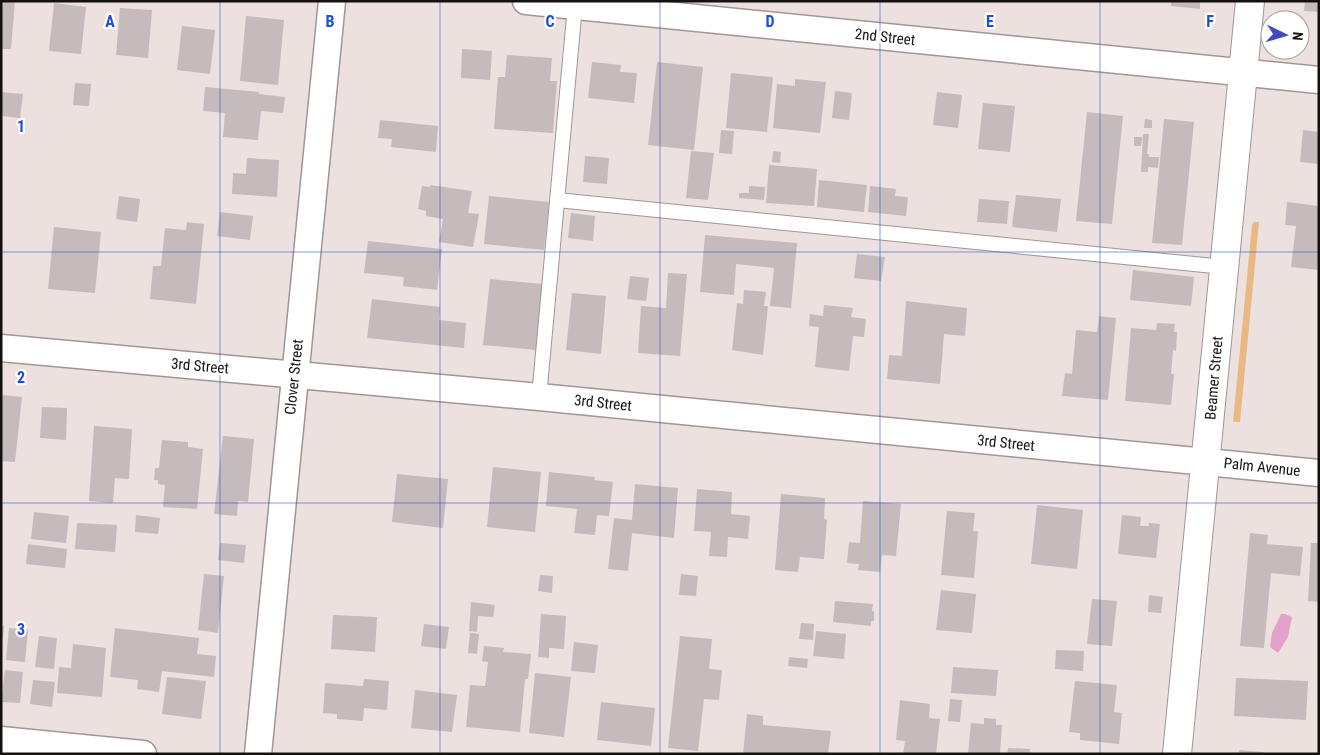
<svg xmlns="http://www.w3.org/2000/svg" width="1320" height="755" viewBox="0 0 1320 755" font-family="'Roboto Condensed',sans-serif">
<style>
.green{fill:#eab883}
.water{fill:#e2a2cc}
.building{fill:#c5babc}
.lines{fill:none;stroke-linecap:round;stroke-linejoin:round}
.lane-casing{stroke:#a19695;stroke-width:16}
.street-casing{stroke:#a19695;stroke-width:29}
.secondary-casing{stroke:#a19695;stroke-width:30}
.lane{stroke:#fff;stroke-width:14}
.street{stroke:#fff;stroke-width:26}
.secondary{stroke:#fff;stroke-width:28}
.grid{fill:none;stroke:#1d4ed8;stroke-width:1;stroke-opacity:0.55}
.labels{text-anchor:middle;stroke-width:4.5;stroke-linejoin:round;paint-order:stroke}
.street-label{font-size:15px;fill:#151110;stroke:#fff}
.grid-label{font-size:16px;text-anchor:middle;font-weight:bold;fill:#1d4ed8;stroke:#fff;stroke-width:4.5;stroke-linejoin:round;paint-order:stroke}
</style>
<rect width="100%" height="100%" fill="#ede1df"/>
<polygon class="green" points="1254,222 1259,222 1240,422 1233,422 1252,225"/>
<polygon class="water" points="1281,614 1285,614 1292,617 1288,637 1278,653 1270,647 1272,633"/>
<g class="building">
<polygon points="1,1 15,1 11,49 1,49"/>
<polygon points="1171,1 1200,1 1200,9 1171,6"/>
<polygon points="1305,1 1319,1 1319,12 1304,11"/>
<polygon points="54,3 86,7 81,54 49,51"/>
<polygon points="120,8 152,10 148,58 116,55"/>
<polygon points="246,16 284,20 278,85 240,81"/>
<polygon points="182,26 215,30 210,74 177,70"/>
<polygon points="462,49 492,51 490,80 461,78"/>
<polygon points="507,55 552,58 550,81 557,81 553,133 494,129 498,77 505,77"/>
<polygon points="592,62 621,65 620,72 637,73 634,103 588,98"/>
<polygon points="657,62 703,67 694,150 648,145"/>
<polygon points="731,73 773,77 767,132 726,128"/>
<polygon points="795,79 826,82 820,133 773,128 777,84 795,86"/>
<polygon points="75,83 91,84 89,106 73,105"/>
<polygon points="205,87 259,92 259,94 285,97 283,113 261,111 258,140 223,137 225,113 203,111"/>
<polygon points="835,91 852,93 849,120 832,118"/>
<polygon points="1,92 23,94 20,118 1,116"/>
<polygon points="937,92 962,95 958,128 933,125"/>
<polygon points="983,103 1015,106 1010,152 978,149"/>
<polygon points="1087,112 1123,116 1112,224 1076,221"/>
<polygon points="1145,119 1152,120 1152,128 1144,128"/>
<polygon points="1164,119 1194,122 1182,245 1152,243"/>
<polygon points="380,120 438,126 436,152 391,147 392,139 378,138"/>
<polygon points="721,130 734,131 732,154 719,153"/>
<polygon points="1303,130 1319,132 1319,164 1300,162"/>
<polygon points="1143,134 1149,134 1147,154 1149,154 1149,157 1159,157 1158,168 1148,167 1148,172 1141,172"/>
<polygon points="1134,137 1142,137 1141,146 1134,146"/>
<polygon points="691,151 714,153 708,200 686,198"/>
<polygon points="773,151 781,152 780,163 772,162"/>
<polygon points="585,156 609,158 607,184 583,182"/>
<polygon points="247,158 279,160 277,197 232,194 233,173 246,174"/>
<polygon points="769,165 817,169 814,206 766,203"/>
<polygon points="819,180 867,185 864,212 817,207"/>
<polygon points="430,185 472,191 468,213 479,214 473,247 439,242 443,219 426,216 426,211 418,209 422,186 430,187"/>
<polygon points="749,186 765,187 764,200 739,198 739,193 749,193"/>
<polygon points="870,186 896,189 895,196 908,197 906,216 868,212"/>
<polygon points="1016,195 1061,199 1057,232 1012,227"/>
<polygon points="119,196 140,199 137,222 116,219"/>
<polygon points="489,196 549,202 544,250 484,244"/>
<polygon points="979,199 1009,201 1007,224 977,222"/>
<polygon points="1287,202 1319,206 1319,270 1291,267 1296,226 1285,225"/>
<polygon points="220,212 253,216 250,240 217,236"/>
<polygon points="571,213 595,216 593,241 568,238"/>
<polygon points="187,222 204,224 196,304 150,299 153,266 161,266 165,228 186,230"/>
<polygon points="54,227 101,232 95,293 48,289"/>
<polygon points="705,235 797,243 791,308 770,306 774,268 736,264 734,295 700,292"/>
<polygon points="368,241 442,249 437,290 403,286 404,277 364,273"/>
<polygon points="857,254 885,257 881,281 854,278"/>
<polygon points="1133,270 1194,277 1191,306 1130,300"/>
<polygon points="668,273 687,274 680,356 638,353 641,306 666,308"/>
<polygon points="630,276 649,278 646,301 627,299"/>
<polygon points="490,279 542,284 536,350 483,345"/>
<polygon points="744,290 766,292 764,306 768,306 763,355 732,350 737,303 743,304"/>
<polygon points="572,293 606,296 601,354 566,350"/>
<polygon points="372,299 440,307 439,320 466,323 464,348 367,338"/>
<polygon points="906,301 967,308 965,336 944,334 940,384 887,379 889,355 902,356"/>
<polygon points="824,305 853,308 851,317 866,319 864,337 853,336 849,371 815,367 819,327 809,326 810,314 823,316"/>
<polygon points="1099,316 1116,318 1108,400 1062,396 1065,373 1072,374 1076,330 1097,332"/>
<polygon points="1157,323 1175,324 1174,332 1177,332 1176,351 1173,350 1171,374 1174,374 1171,405 1125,401 1131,328 1156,330"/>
<polygon points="2,395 22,397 15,462 1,461"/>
<polygon points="42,407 67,408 66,440 40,438"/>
<polygon points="94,426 132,429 129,479 115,478 113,503 89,501"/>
<polygon points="223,436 254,439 248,502 238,501 237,516 214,514"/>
<polygon points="162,440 188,442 188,447 203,449 197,509 163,507 165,485 158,484 158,480 154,480 155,468 159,468"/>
<polygon points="493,467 541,472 535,532 487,527"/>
<polygon points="549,472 595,477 594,480 613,482 609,516 597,515 595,535 574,533 577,509 546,506"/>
<polygon points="397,474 448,479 443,528 392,522"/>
<polygon points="635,484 678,488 674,538 632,533 628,571 608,569 614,518 632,520"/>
<polygon points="697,489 732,492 731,514 750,516 748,539 728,537 727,557 709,556 711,532 694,531"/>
<polygon points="781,494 825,498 824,519 827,520 824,559 800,557 798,572 775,570"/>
<polygon points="863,501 901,504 896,556 882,555 880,572 858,570 859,564 847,563 849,542 860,543"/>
<polygon points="1037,505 1083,510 1077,569 1031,564"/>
<polygon points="947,511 975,513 973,531 978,531 974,578 941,575"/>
<polygon points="34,512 69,516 66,543 31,539"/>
<polygon points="136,515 160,518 158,534 135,532"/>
<polygon points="1122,515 1141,517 1140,526 1149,526 1149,523 1160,524 1156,558 1118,554"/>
<polygon points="77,523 117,525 115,552 75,549"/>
<polygon points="1250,533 1268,535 1267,544 1303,547 1300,576 1271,573 1264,648 1240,646"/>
<polygon points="220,543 246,545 244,563 218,560"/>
<polygon points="1311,543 1319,543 1319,602 1308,601"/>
<polygon points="28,544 67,549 65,568 26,564"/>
<polygon points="204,574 224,576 218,633 198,630"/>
<polygon points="681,574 698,576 696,596 679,595"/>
<polygon points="540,575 553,576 552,593 538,591"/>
<polygon points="941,590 976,594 972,633 936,630"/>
<polygon points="1149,595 1163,597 1161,613 1148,612"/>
<polygon points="1092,599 1117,601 1112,646 1087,644"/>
<polygon points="835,601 873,604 872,611 874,611 874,621 871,621 871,626 833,622"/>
<polygon points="471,602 495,605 493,617 478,616 477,632 469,631"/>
<polygon points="541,614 566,616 564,649 549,648 549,658 538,657"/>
<polygon points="333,615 377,617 375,652 331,649"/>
<polygon points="801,623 814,624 813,640 799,639"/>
<polygon points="424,624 449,627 446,649 421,646"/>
<polygon points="1,626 4,626 3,638 1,638"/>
<polygon points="9,628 28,630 25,662 6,660"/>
<polygon points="115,628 199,638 197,654 216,656 214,677 162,671 159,692 137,689 138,680 110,677"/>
<polygon points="816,631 846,634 844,659 813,656"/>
<polygon points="470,633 479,634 477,654 468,653"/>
<polygon points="39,636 57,638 54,669 35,667"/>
<polygon points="680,636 712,639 709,669 722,670 719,700 704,699 698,751 668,748"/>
<polygon points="574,642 598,645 595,673 571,671"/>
<polygon points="73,644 106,648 102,697 57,693 59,667 71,668"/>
<polygon points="484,646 504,648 503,652 531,654 528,679 525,679 520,732 466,727 470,685 485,686 488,662 482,661"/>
<polygon points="1056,650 1084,651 1083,671 1055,669"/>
<polygon points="789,657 808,659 807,668 788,666"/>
<polygon points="953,667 998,670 996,696 951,693"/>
<polygon points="5,670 23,672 20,703 1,702"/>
<polygon points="535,673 571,677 564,737 529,733"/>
<polygon points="167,677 206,681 201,719 162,714"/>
<polygon points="1236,678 1308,681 1306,720 1234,716"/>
<polygon points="364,679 389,681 387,710 364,708 363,721 337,719 337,714 323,713 325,683 363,686"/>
<polygon points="33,680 55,682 52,707 30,704"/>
<polygon points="1075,681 1117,685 1114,712 1122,713 1119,744 1080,740 1080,733 1069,732"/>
<polygon points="415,690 457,695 452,732 411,728"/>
<polygon points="950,699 962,700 960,722 948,721"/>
<polygon points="900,700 930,704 929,718 940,719 936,754 903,754 905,741 896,740"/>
<polygon points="601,702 655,708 651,746 597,740"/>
<polygon points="747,714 763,716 763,725 831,731 828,754 743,754"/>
<polygon points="984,718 996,719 996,725 1002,725 1000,754 968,754 971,723 984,724"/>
<polygon points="1008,748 1030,749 1029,754 1007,754"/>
<polygon points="1239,750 1263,752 1263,754 1239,754"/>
</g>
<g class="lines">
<g class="lane-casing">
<g id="lane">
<polyline points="557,200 1224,267"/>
<polyline points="539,397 575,6"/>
</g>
</g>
<g class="street-casing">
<g id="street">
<polyline points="526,1 1319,80"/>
<polyline points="1,348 539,397 1319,473"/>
<polyline points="1,740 143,754"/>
<polyline points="258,754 332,1"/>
</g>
</g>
<g class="secondary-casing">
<polyline id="secondary" points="1177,754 1250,1"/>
</g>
<use href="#lane" class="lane"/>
<use href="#street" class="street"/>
<use href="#secondary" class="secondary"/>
</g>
<path class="grid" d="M220 1V754M440 1V754M660 1V754M880 1V754M1100 1V754M1 252H1319M1 503H1319"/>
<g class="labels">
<g class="street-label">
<text transform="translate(885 37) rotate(6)" y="5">2nd Street</text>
<text transform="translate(200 366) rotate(5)" y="5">3rd Street</text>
<text transform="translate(294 377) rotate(-84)" y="5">Clover Street</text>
<text transform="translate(1214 378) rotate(-85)" y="5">Beamer Street</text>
<text transform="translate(603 403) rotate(6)" y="5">3rd Street</text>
<text transform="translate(1006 443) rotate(6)" y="5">3rd Street</text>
<text transform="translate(1262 467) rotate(6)" y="5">Palm Avenue</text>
</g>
</g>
<g class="grid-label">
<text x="110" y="27">A</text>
<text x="330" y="27">B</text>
<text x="550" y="27">C</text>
<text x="770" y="27">D</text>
<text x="990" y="27">E</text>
<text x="1210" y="27">F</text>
<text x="21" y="132">1</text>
<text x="21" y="383">2</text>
<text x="21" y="635">3</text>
</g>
<rect width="1320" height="755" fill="none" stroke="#151110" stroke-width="5"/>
<g transform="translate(1285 35) rotate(95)"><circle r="24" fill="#ffffff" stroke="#a1a09f"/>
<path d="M0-4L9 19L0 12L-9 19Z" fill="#4049be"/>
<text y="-8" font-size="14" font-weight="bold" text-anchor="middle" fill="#151110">N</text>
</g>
</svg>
